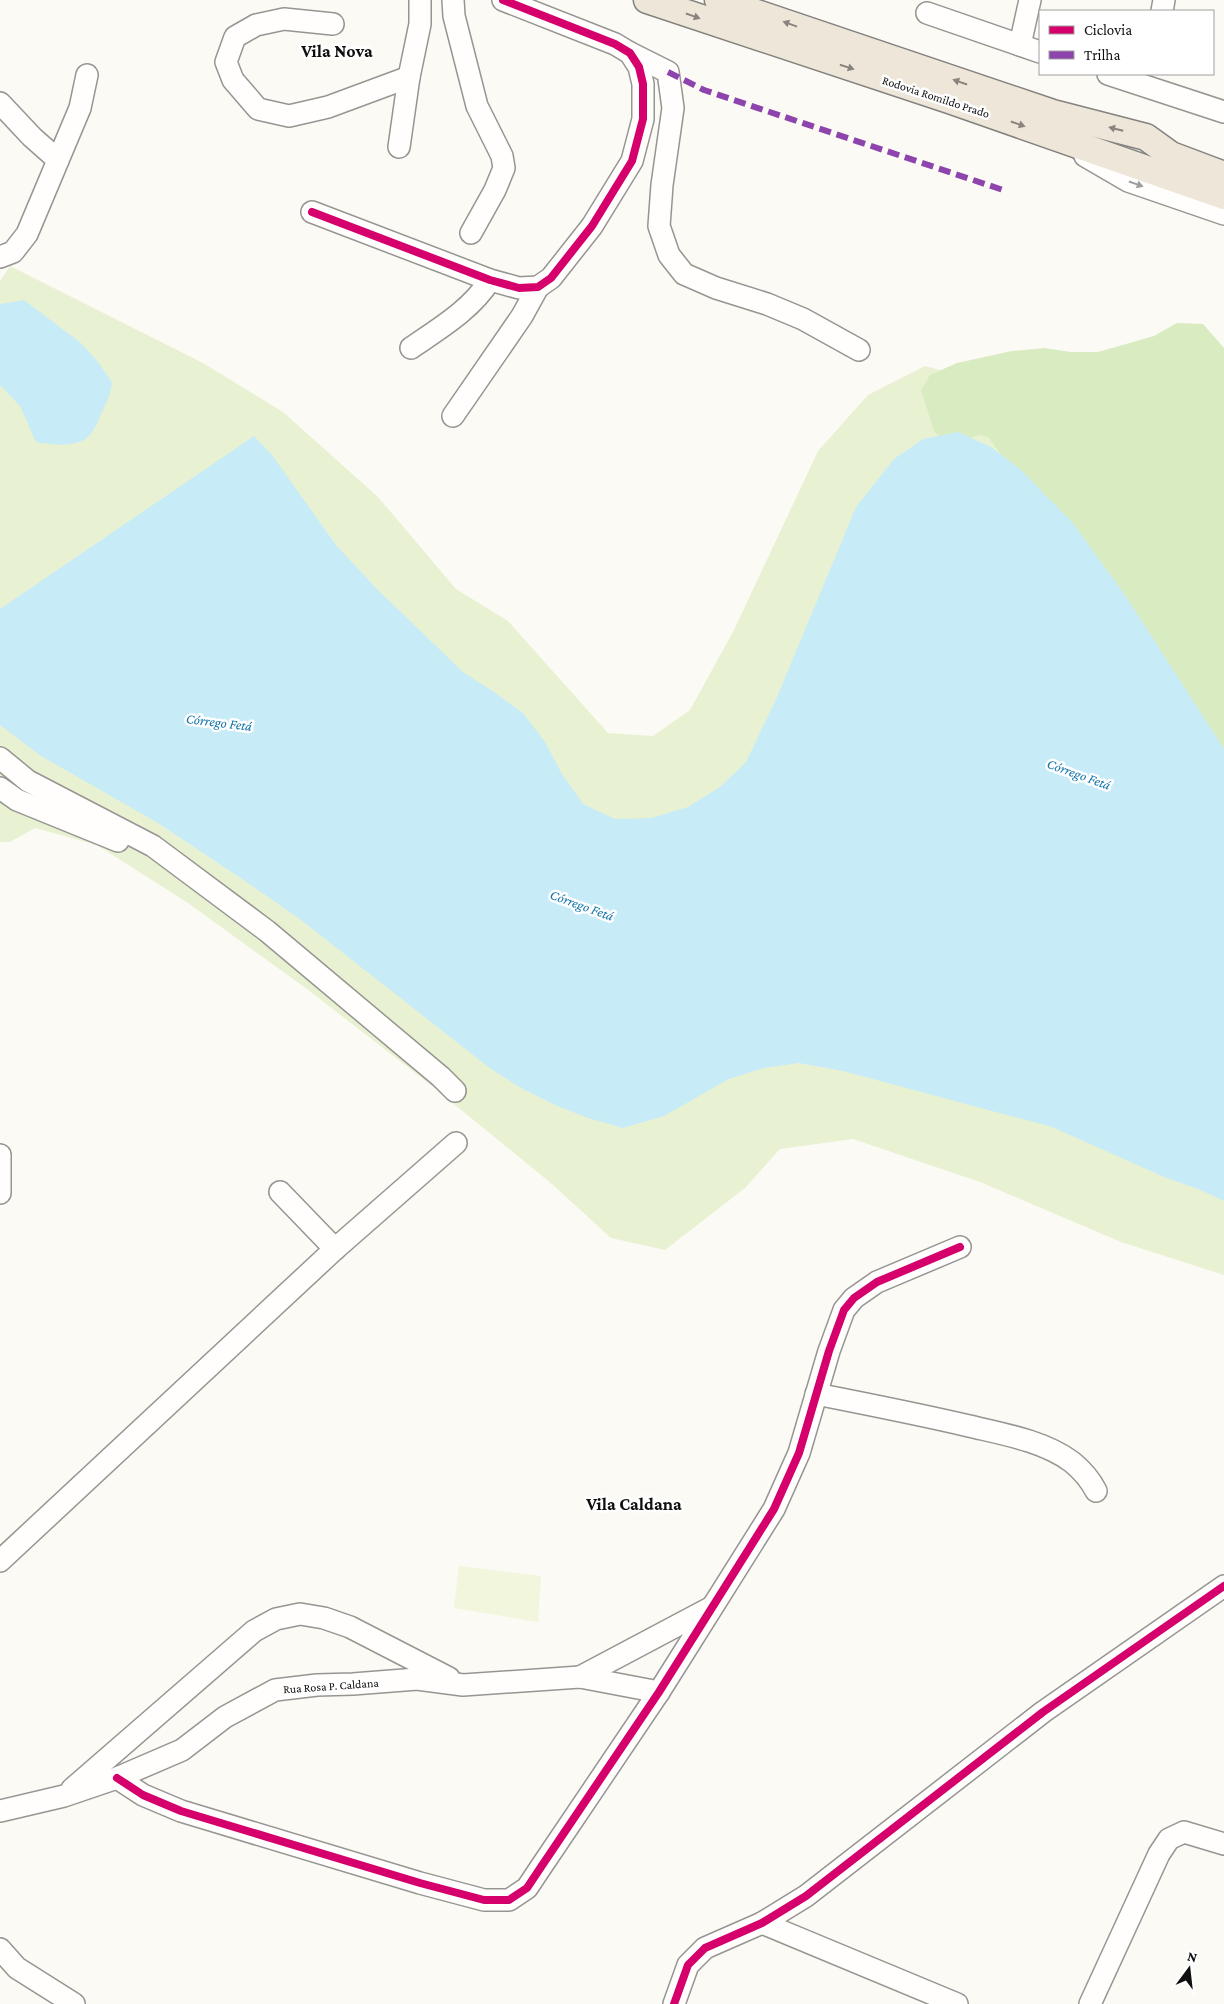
<svg xmlns="http://www.w3.org/2000/svg" width="1224" height="2004" viewBox="0 0 1224 2004" font-family="'Crimson Pro',serif">
<style>
.green{fill:#e8f2d2}
.forest{fill:#d9ebc0}
.pitch{fill:#f1f6dc}
.water{fill:#c8ebf8}
.lines{fill:none;stroke-linecap:round;stroke-linejoin:round}
.minor-casing{stroke:#969592;stroke-width:24}
.major-casing{stroke:#83827f;stroke-width:29}
.minor{stroke:#fffefd;stroke-width:21}
.major{stroke:#ede6d9;stroke-width:26}
.quiet{stroke:#8e44ad;stroke-width:6;stroke-dasharray:12 6;stroke-linecap:butt}
.cycleway-casing{stroke:#fff;stroke-width:11}
.cycleway{stroke:#d6006c;stroke-width:8}
.oneway{fill:#89857e}
.oneway2{fill:#9f9e9e}
.labels{text-anchor:middle;stroke-width:5;stroke-linejoin:round;paint-order:stroke}
.street-label{font-size:12px;fill:#0f0f0f;stroke:#fff}
.water-label{font-size:14px;font-style:italic;fill:#0f74a9;stroke:#fff}
.district-label{font-size:18px;font-weight:bold;fill:#0f0f0f;stroke:#fff}
</style>
<rect width="100%" height="100%" fill="#fcfaf4"/>
<polygon class="green" points="10,266 203,363 283,412 378,497 456,589 508,621 608,733 653,736 690,710 734,630 818,451 868,395 925,366 1017,391 1224,611 1224,1275 1121,1242 980,1182 853,1139 780,1149 745,1188 665,1250 611,1238 552,1184 427,1082 307,989 188,903 97,845 35,828 10,842 0,842 0,281"/>
<polygon class="forest" points="1177,323 1203,324 1224,348 1224,785 1059,533 988,437 979,435 949,446 934,431 921,390 930,375 957,363 1012,351 1044,348 1071,352 1098,352 1154,336"/>
<polygon class="pitch" points="459,1566 541,1576 538,1622 454,1608"/>
<g class="water">
<path d="M24 300 81 343 98 362 112 382C111 393 107 402 102 412 99 419 95 430 89 436 77 448 51 445 36 442L20 406 0 385V304Z"/>
<polygon points="958,432 991,447 1020,469 1072,522 1125,595 1224,749 1224,1201 1198,1189 1164,1177 1052,1127 843,1071 799,1063 764,1068 729,1079 664,1116 623,1128 588,1118 555,1105 523,1089 491,1069 301,920 248,883 158,823 41,756 0,725 0,609 254,436 272,455 336,545 378,590 463,672 494,692 523,713 545,742 562,774 583,804 615,819 651,818 688,807 720,787 746,762 777,697 856,507 894,459 923,439"/>
</g>
<g class="lines">
<g class="minor-casing">
<g id="minor">
<polyline points="453,0 454,16 477,106 502,156 504,168 495,190 471,233"/>
<polyline points="1162,11 1164,0"/>
<polyline points="927,13 1040,52"/>
<polyline points="333,24 284,19 256,25 235,37 226,62 233,80 258,109 289,116 328,107 409,77"/>
<polyline points="1020,45 1030,0"/>
<polyline points="630,53 668,72 673,108 662,185 659,226 669,255 684,274 716,288 767,304 803,319 859,350"/>
<polyline points="1108,74 1224,112"/>
<polyline points="0,103 32,137 58,160"/>
<polyline points="399,147 409,77 420,24 420,0"/>
<polyline points="1085,156 1128,181 1224,214"/>
<polyline points="312,212 490,280 519,288 538,287 551,278 592,226 632,161 643,119 643,84 639,67 630,53 615,44 503,0"/>
<polyline points="0,257 13,252 27,234 80,108 87,75"/>
<path d="M411 348C440 328 471 310 490 280"/>
<polyline points="453,416 522,316 538,287"/>
<polyline points="0,758 28,781 153,846 267,931 441,1077 455,1091"/>
<polyline points="0,788 17,800 118,841"/>
<polyline points="0,1155 0,1193"/>
<polyline points="280,1192 335,1249"/>
<path d="M816 1394C867 1404 918 1414 969 1426 1003 1434 1044 1441 1072 1462 1083 1471 1090 1479 1096 1491"/>
<polyline points="0,1561 335,1249 456,1143"/>
<polyline points="580,1677 712,1607"/>
<polyline points="117,1778 143,1795 181,1811 420,1883 484,1900 509,1900 527,1888 541,1867 659,1692 774,1509 799,1453 829,1351 844,1310 854,1298 877,1282 960,1247"/>
<polyline points="72,1789 254,1631 276,1619 300,1614 324,1618 350,1627 449,1678"/>
<polyline points="0,1811 64,1796 117,1778 182,1750 225,1717 275,1690 317,1685 353,1684 417,1679 463,1685 580,1677 659,1692"/>
<polyline points="762,1923 957,2004"/>
<polyline points="0,1949 17,1968 74,2004"/>
<polyline points="674,2004 688,1965 705,1948 762,1923 806,1896 1043,1712 1224,1586"/>
<polyline points="1090,2004 1159,1854 1169,1839 1184,1832 1224,1844"/>
</g>
</g>
<g class="major-casing">
<g id="major">
<polyline points="647,0 949,100 1224,196"/>
<polyline points="718,0 1053,113 1146,137 1171,155 1224,175"/>
</g>
</g>
<use href="#minor" class="minor"/>
<use href="#major" class="major"/>
<polyline class="quiet" points="668,72 704,90 1003,190"/>
<g class="cycleway-casing">
<g id="cycleway">
<polyline points="312,212 490,280 519,288 538,287 551,278 592,226 632,161 643,119 643,84 639,67 630,53 615,44 503,0"/>
<polyline points="117,1778 143,1795 181,1811 420,1883 484,1900 509,1900 527,1888 541,1867 659,1692 774,1509 799,1453 829,1351 844,1310 854,1298 877,1282 960,1247"/>
<polyline points="674,2004 688,1965 705,1948 762,1923 806,1896 1043,1712 1224,1586"/>
</g>
</g>
<use href="#cycleway" class="cycleway"/>
</g>
<defs><path id="oneway-solid" d="M-6-.8H1V-3.2L6.5 0L1 3.2V.8H-6Z" transform="scale(1.25)"/></defs>
<g class="oneway">
<use href="#oneway-solid" transform="translate(693 16) rotate(19)"/>
<use href="#oneway-solid" transform="translate(790 24) rotate(-160)"/>
<use href="#oneway-solid" transform="translate(847 67) rotate(18)"/>
<use href="#oneway-solid" transform="translate(960 82) rotate(-161)"/>
<use href="#oneway-solid" transform="translate(1018 124) rotate(19)"/>
<use href="#oneway-solid" transform="translate(1116 129) rotate(-166)"/>
</g>
<use class="oneway2" href="#oneway-solid" transform="translate(1136 184) rotate(19)"/>
<g class="labels">
<g class="street-label">
<text transform="translate(936 97) rotate(18)" y="4">Rodovia Romildo Prado</text>
<text transform="translate(331 1686) rotate(-4)" y="4">Rua Rosa P. Caldana</text>
</g>
<g class="water-label">
<text transform="translate(219 722) rotate(7)" y="5">Córrego Fetá</text>
<text transform="translate(1079 774) rotate(20)" y="5">Córrego Fetá</text>
<text transform="translate(582 905) rotate(20)" y="5">Córrego Fetá</text>
</g>
<g class="district-label">
<text x="337" y="57">Vila Nova</text>
<text x="634" y="1510">Vila Caldana</text>
</g>
</g>
<rect x="1039" y="10" width="175" height="65" fill="#ffffff" stroke="#9f9f9f"/>
<rect x="1049" y="26" width="25" height="8" fill="#d6006c" stroke="#9f9f9f"/>
<text x="1084" y="35" font-size="15" fill="#0f0f0f">Ciclovia</text>
<rect x="1049" y="51" width="25" height="8" fill="#8e44ad" stroke="#9f9f9f"/>
<text x="1084" y="60" font-size="15" fill="#0f0f0f">Trilha</text>
<g transform="translate(1189 1969) rotate(15)" stroke="#ffffff" stroke-width="4" paint-order="stroke">
<path d="M0-4L9 19L0 12L-9 19Z" fill="#0f0f0f"/>
<text y="-8" font-size="14" font-weight="bold" text-anchor="middle" fill="#0f0f0f">N</text>
</g>
</svg>
